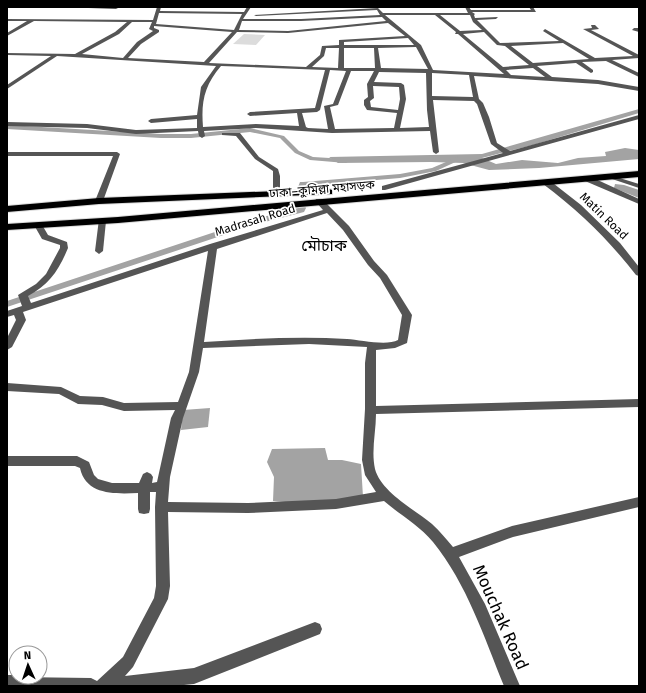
<svg xmlns="http://www.w3.org/2000/svg" width="646" height="693" viewBox="0 0 646 693" font-family="'Fira Sans','Noto Sans Bengali',sans-serif">
<style>
.green{fill:#dcdcdc}
.water{fill:#a3a3a3}
.lines{fill:none;stroke-linecap:round;stroke-linejoin:round}
.canal{fill:#a3a3a3;fill-rule:evenodd}
.highway-casing{stroke:#dbdbdb;stroke-width:2}
.minor{fill:#555;fill-rule:evenodd}
.highway{fill:#000;fill-rule:evenodd}
.labels{text-anchor:middle;stroke-width:3.5;stroke-linejoin:round;paint-order:stroke}
.far-street-label{font-size:12px;fill:#000;stroke:#fff}
.quarter-label{font-size:16px;fill:#000;stroke:#fff}
.near-street-label{font-size:17px;fill:#000;stroke:#fff}
</style>
<rect width="100%" height="100%" fill="#fff"/>
<polygon class="green" points="244,34 265,35 256,45 233,44"/>
<g class="water">
<polygon points="639,109 639,113 533,145 482,158 496,164 522,160 558,163 578,158 606,156 605,152 625,148 639,150 639,159 539,168 489,170 463,163 431,162 338,163 329,157 482,154"/>
<polygon points="615,184 624,185 639,190 639,198 614,188"/>
<polygon points="210,408 208,427 181,430 183,410"/>
<polygon points="325,448 328,460 342,460 361,464 363,497 309,504 273,501 274,477 267,462 272,449"/>
</g>
<g class="lines">
<g class="canal">
<polygon points="7,125 161,134 191,134 250,128 284,136 299,151 313,157 346,159 349,161 346,163 310,160 295,153 280,138 250,132 191,138 161,138 7,129"/>
<polygon points="460,156 463,158 462,159 436,171 400,178 306,186 302,189 298,187 300,182 303,182 400,174 432,168"/>
<polygon points="299,206 305,206 306,208 304,212 257,224 7,307 7,301 251,220 298,208"/>
</g>
<g class="highway-casing">
<g id="highway">
<polygon points="639,171 639,177 118,223 7,230 7,224 118,217"/>
<polygon points="329,189 332,190 332,194 99,204 7,212 7,206 99,198"/>
</g>
</g>
<g class="minor">
<polygon points="9,7 33,7 31,8"/>
<polygon points="61,7 117,7 118,8 116,9"/>
<path d="M157 7H161L160 11 244 12 247 7H251L243 19H301L380 15 377 10 256 16 254 15 378 8 383 13H468L465 7H469L471 10H531L529 7H533L536 12H472L475 14 474 15 475 18 498 17 496 19 477 20 500 43 559 41 543 31 545 29 595 58 633 56 583 29 592 28 591 25H595L599 29 591 30 639 55V58L612 60 639 73V77L606 61 582 62 593 70V72L591 73 576 63 537 66 552 77 598 80 639 87V91L598 84 474 76 479 99 483 103 489 117 497 143 510 151 639 115V119L385 190H382V186L503 153 491 144 477 104 474 101 433 100 439 152 436 154 433 152 430 131 332 133 256 128 204 131 205 136 202 138 199 136 198 131 136 134 87 128 7 126V122L87 124 136 130 197 128V119L151 123 148 121 151 119 197 115 201 87 216 66 57 56 7 89V85L51 56 7 55V53L75 54 115 32 127 22 34 21 7 36V33L27 21H7V19L153 20ZM159 13 242 14 234 30 156 24ZM385 15H435L456 32 455 34H458L504 74 433 70 421 45ZM440 15H470L473 22 482 30 460 31ZM382 17 386 21 288 31 239 30 242 21H301ZM132 22H152L149 29 153 31 137 42 123 58 82 54 119 34ZM388 23 405 36 339 40V45L322 46 320 55 306 67 209 63 237 32 288 33ZM154 26 232 32 204 62 128 58 141 44 159 32V30L154 28ZM484 32 497 45 505 46 529 65 503 67 463 34ZM408 38 414 45H344V42ZM563 43 589 59 533 63 511 46ZM416 47 428 69 381 68 378 48ZM326 48H339L338 68 312 67 324 56ZM344 48H374L375 68H344ZM221 66 325 70 315 108 250 112 247 114 250 116 297 113 299 126 256 124 203 127C201 102 204 86 221 66ZM533 68 545 77 511 75 506 70ZM330 70 346 71 333 104 324 106 328 129 308 128 306 127 302 113 317 112 320 110ZM351 71H374L367 84 368 97 364 100V105L367 110 397 113 394 128 335 129 330 107 338 105ZM379 72 426 73 427 110 429 127 400 128 406 99 404 85 401 83 374 82ZM432 73 469 75 473 97 432 96ZM373 86 399 87 400 99 398 110 371 107 370 101 374 98Z"/>
<polygon points="634,28 639,28 639,32 632,30"/>
<polygon points="222,133 240,133 259,157 278,169 280,176 280,196 274,196 273,194 273,171 255,159 236,136 222,135"/>
<polygon points="7,152 117,152 120,154 103,201 99,203 95,201 113,156 7,156"/>
<polygon points="609,176 613,176 639,184 639,188 609,178"/>
<polygon points="585,177 591,177 639,199 639,204 585,181"/>
<path d="M543 180H549L581 205 620 243 639 267V276L636 275C608 239 579 211 543 184Z"/>
<path d="M316 199H322L349 226 374 261 387 275 412 315 407 343 395 348 376 350V406L639 399V407L376 414C376 432 371 451 375 469 381 492 415 510 432 524 440 531 446 539 453 547L512 526 639 497V507L513 537 459 557 485 604 520 686H504C484 637 467 584 433 542 419 525 400 515 384 501L336 509 248 513 168 512 170 586 168 599 133 667 125 676 194 668 315 622 320 624 322 629 320 634 194 684 174 686H7V675H16V677L91 678 97 681 123 657 154 598 156 586 155 507 156 492H150V509L149 513 144 514 139 513 138 509V493C114 494 86 495 80 468L75 466H7V456H77L89 462 94 475 98 479 112 483H139L143 474 147 472 151 474 153 477 152 483 157 482 171 418 175 410 124 411 102 405 78 404 59 394 7 391V383L61 387 80 396 103 397 124 403 178 402 189 372 208 251 23 312 26 320 12 347 7 350V338L16 320 14 315 7 317V311L22 306 18 295 36 284 46 274 60 248V245L42 239 34 225 38 223H41L48 235 67 242 68 248C59 270 49 285 28 296L31 303 210 244 323 210 315 201ZM327 213 343 230 368 265 380 278 402 315 398 340C387 346 360 340 347 339 299 336 251 339 204 342L217 249ZM309 344 367 347 365 363V409L362 460 365 475 376 492 336 499 248 503 168 502 170 477 183 418 199 372 203 348Z"/>
<polygon points="99,219 102,219 106,221 103,251 99,254 95,251"/>
</g>
<use href="#highway" class="highway"/>
</g>
<g class="labels">
<g class="far-street-label">
<text transform="translate(322 189) rotate(-5)" y="4">ঢাকা–কুমিল্লা মহাসড়ক</text>
<text transform="translate(604 216) rotate(44)" y="4">Matin Road</text>
<text transform="translate(255 220) rotate(-17)" y="4">Madrasah Road</text>
</g>
<g class="quarter-label">
<text x="324" y="251">মৌচাক</text>
</g>
<g class="near-street-label">
<text transform="translate(501 617) rotate(66)" y="6">Mouchak Road</text>
</g>
</g>
<rect width="646" height="693" fill="none" stroke="#000000" stroke-width="16"/>
<g transform="translate(28 665) rotate(357)"><circle r="19" fill="#ffffff" stroke="#999999"/>
<path d="M0-3L7 15L0 10L-7 15Z" fill="#000000"/>
<text y="-6" font-size="11" font-weight="bold" text-anchor="middle" fill="#000000">N</text>
</g>
</svg>
